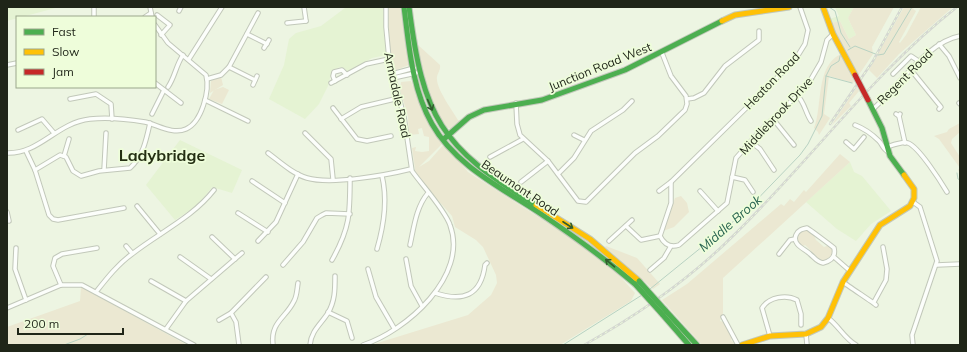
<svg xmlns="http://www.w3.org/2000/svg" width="967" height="352" viewBox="0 0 967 352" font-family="Mulish,sans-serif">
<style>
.built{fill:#e5f3d3}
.green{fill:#ebe8d2}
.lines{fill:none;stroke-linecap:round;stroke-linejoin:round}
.stream{stroke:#b8d2c2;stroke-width:1}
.street-casing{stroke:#c2c8ba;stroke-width:5.5}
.fast-casing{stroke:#c2c8ba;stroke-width:7}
.slow-casing{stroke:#c2c8ba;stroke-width:7}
.street{stroke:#fcfefb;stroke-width:3.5}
.fast{stroke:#4caf50;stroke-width:5}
.slow{stroke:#ffc107;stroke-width:5}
.rail-casing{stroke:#d4d7d1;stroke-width:2.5}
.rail{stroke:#eefdda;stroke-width:1;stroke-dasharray:3;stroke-linecap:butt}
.fast-bridge-casing{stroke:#c2c8ba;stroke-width:7;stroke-linecap:butt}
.jam-bridge-casing{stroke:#c2c8ba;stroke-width:7;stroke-linecap:butt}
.fast-bridge{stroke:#4caf50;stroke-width:5}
.jam-bridge{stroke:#c62828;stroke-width:5}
.oneway{stroke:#315c2e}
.labels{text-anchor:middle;stroke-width:3.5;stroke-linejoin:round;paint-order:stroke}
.street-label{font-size:12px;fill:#1f2518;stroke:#eefdda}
.water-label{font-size:13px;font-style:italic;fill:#286450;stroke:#eefdda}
.district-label{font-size:16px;font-weight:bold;fill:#242f13;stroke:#eefdda}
</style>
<rect width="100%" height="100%" fill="#edf5e2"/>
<g class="built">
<polygon points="7,7 59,7 7,21"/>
<polygon points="355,7 383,7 386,55 372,58 348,72 344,68 340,67 332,70 328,86 319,104 305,119 269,99 284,65 289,39 296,33 321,26 345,8"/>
<polygon points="835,7 854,7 848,18 856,35 849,39 840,21 831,23 829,19 839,16"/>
<polygon points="180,140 242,170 232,193 212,187 198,205 175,220 146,185"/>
<polygon points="850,162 854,172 862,176 891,211 871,224 856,241 837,229 806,202"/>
</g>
<g class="green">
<path d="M389 7H400L409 65 396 70C386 60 388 21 389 7Z"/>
<polygon points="854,7 894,7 872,47 873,54 858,76 831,23 840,21 849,39 856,35 848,18"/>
<polygon points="904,7 914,7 913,9 916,11 899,42 900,43 906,35 921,7 953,7 899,54 877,78 869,70"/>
<path d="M418 45 440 65C441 71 436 74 437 80 438 91 452 110 458 120L461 121 451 129C433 124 421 62 418 45Z"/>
<path d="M841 54 854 81 853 83 829 76 824 114 830 118 819 135 818 132 814 128C823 106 815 66 841 54Z"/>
<polygon points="221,77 223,85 210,93 211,81"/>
<polygon points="411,81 423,112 442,144 419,167 429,161 445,143 468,172 582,245 617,273 635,293 631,301 560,345 371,345 468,315 491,295 497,283 496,275 483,247 476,240 455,227 452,216 412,171 415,169 412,148 416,147 415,151 422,152 429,151 429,137 424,136 422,128 418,129 419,134 409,135 408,116 400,90 401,82"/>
<polygon points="223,87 229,90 222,104 209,99 214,90"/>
<polygon points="857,87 859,91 849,103 851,106 831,126"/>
<polygon points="960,123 960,132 952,139 951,143 960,157 960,172 958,170 960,168 939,139 934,136 947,132 949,129"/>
<polygon points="840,154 850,162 723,278 723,313 720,321 724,322 732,338 731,340 736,345 702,345 662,300 687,284 781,204 784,206 790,199 794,202 804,190 806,192"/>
<polygon points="681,196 687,203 689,212 674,227 663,231 675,198"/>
<path d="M807 230 813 233 816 240 824 247 830 245 834 252C820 272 817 255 805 245L803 246 798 243C796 235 800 231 807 230Z"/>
<polygon points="606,246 637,258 660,284 653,289 605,247"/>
<polygon points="81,287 187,345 7,345 7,327 80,301"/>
</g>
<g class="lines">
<g class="stream">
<polyline points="829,7 835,11 841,33 850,47"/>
<polyline points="848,50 855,46 878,55 884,54 912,7"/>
<polyline points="826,76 852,83"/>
<polyline points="957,173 958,179 960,180"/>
<polyline points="650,289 745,212 800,155 808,144 822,116 826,76 831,66 839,61 840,56"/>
<polyline points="64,345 80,339 88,334"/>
<polyline points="563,345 642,295"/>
</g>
<g class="street-casing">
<g id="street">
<polyline points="150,7 152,17"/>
<polyline points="304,7 306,21"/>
<polyline points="179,11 181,7"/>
<polyline points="157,15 170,25 161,35"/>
<polyline points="94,17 94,7"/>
<polyline points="145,17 151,13"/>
<polyline points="287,23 306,21"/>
<polyline points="247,34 267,44"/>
<polyline points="939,44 949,56 960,78"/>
<polyline points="264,48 269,40"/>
<polyline points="189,59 222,7"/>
<polyline points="7,65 17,63"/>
<polyline points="229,67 255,80"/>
<polyline points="911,70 941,107 939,109"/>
<polyline points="392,74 414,68"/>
<polyline points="893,74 911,56 920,62"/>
<polyline points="393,78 416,73"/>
<polyline points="207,79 221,75 229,67 258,13"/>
<polyline points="335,81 333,76 334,72 342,70 347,75"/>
<polyline points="155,83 181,103"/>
<polyline points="331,83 366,64 389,59"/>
<polyline points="253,85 257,76"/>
<path d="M168 87C175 77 176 65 183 55"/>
<path d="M797 95C805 103 805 112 811 121"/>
<polyline points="70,99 96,94 111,104 112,119"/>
<polyline points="687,99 694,98 704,93 725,66 759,40 759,31"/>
<polyline points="205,100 248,121"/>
<polyline points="516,103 517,124 520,135 548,161 578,201 586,202 635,153 658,136 685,110 687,104 686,96 671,76 662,53"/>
<polyline points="959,103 960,104"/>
<polyline points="333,108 357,139 367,141 391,136"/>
<path d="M873 109C897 88 928 41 960 36"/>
<polyline points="152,114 164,90"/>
<polyline points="896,114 899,116 900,114"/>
<polyline points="899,116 905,143"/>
<polyline points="341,119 361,107 399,98"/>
<polyline points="773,119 794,145"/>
<path d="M855 125C863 128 872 134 879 141 883 145 882 149 889 152"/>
<polyline points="18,130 42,119 54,133"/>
<polyline points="305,133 331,159 333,179"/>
<polyline points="574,135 584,140"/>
<polyline points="751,142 760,149 774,170"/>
<polyline points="846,142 854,149 864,137"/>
<path d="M887 147C893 145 903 141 908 143 919 147 941 182 947 192"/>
<polyline points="26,151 35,170 49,215 53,219 58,220 124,208"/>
<path d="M7 153C40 154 56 123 90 119 108 117 127 119 145 122 158 125 173 135 186 129 202 122 210 90 206 75L168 43 155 25"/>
<path d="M268 153C280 162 293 174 307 178 331 185 387 175 411 169"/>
<polyline points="64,156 69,139"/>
<polyline points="490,157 523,139"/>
<path d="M35 170 60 155 66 157 73 171 81 176 99 171 130 168C143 156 146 141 150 123"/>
<polyline points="104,170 106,133"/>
<polyline points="558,174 574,158 591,131 623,110 632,101"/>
<polyline points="732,177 745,180 753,192"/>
<polyline points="252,181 285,203"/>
<polyline points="521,182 548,161"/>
<path d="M671 182V203L660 236C664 244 670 248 679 245L727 203 736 158 759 132 807 86 821 62 827 40 833 34"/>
<polyline points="659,191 671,182 795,60 805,44 808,30 800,7"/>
<polyline points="700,191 718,211"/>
<polyline points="913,202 920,207 937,261 912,335 913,345"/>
<polyline points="137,206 160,234"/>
<polyline points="7,212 9,221"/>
<polyline points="238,213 268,232"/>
<polyline points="626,226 641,240 660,236"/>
<path d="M807 228C809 229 832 246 834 248 836 257 831 261 823 263 817 262 815 258 810 254 805 249 792 245 796 235 798 230 802 229 807 228Z"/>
<polyline points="212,237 235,259"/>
<polyline points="258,241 276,222 298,174"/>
<polyline points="609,241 632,220"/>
<path d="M410 245C414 227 416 207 428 193"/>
<polyline points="126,246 132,253"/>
<polyline points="16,248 15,269 26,300"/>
<path d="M377 249C384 225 388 201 382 176"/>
<polyline points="779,254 790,240 795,239"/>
<polyline points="180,257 211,279"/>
<polyline points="834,257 850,271"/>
<polyline points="406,259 411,286 422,306"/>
<path d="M332 260C350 228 350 214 350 178"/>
<polyline points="283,265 303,242 317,218 322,215 326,213 350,214"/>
<polyline points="937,265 960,264"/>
<polyline points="368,269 376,297 394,328"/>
<polyline points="650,270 664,258 671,246"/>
<polyline points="151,281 186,301"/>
<path d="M843 282C848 286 874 303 876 305"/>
<polyline points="61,285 53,266 55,258 62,254 97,248"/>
<path d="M96 292C107 278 118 264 132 254 160 232 192 218 214 190"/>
<path d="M435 293C463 302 481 296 485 265L487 263"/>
<polyline points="874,302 886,280 887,269 883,247"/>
<polyline points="7,308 61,285 82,285 194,345"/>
<polyline points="328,312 347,321 352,338"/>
<polyline points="231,313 236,322 239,345"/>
<polyline points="723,317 738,345"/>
<path d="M828 318C839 326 844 338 856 345"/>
<polyline points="219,320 231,313 266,277"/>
<polyline points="166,329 186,301 242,253"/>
<polyline points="806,334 807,345"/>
<path d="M770 336 762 308C769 297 786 294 797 300L801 314V325"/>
<path d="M273 345C270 322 286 318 294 301 297 296 297 289 298 283"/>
<path d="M310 345C311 331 321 324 328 313 335 301 335 290 335 276"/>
<path d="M363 345C406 331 469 276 450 225 445 210 422 185 412 171L404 117 389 59 386 27V7"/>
</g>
</g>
<g class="fast-casing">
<g id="fast">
<path d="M404 7C409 46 412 89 432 124 455 165 500 187 538 212 571 234 604 258 635 284"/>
<path d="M409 7C423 117 440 147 536 205"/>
<polyline points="868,100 882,128 890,156 904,175"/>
<polyline points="445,138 469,117 484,110 542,100 625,70 722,21"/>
<polyline points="665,310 697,345"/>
<polyline points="662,314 689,345"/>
</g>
</g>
<g class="slow-casing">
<g id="slow">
<polyline points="823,7 833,34 855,75"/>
<polyline points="722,21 735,15 789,7"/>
<polyline points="536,205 590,239 639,281"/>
<polyline points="742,345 770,336 806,334 821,327 828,318 843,282 880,225 910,206 914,198 914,189 904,175"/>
</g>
</g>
<use href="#street" class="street"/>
<use href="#fast" class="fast"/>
<use href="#slow" class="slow"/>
<g class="rail-casing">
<g id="rail">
<polyline points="830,124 873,61 902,7"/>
<path d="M584 345C638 315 691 278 735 234 811 160 873 73 957 7"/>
</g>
</g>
<use href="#rail" class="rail"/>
<g class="fast-bridge-casing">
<g id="fast-bridge">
<polyline points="639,281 665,310"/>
<polyline points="635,284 662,314"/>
</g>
</g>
<g class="jam-bridge-casing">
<polyline id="jam-bridge" points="855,75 868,100"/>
</g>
<use href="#fast-bridge" class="fast-bridge"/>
<use href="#jam-bridge" class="jam-bridge"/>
</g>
<defs><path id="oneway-shaft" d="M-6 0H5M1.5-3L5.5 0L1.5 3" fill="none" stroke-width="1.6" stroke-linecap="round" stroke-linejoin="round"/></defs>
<g class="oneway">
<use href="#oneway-shaft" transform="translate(430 105) rotate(66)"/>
<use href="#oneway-shaft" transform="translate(568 225) rotate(33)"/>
<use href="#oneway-shaft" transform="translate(610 263) rotate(-140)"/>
</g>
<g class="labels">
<g class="street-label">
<text transform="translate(600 67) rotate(-22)" y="4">Junction Road West</text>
<text transform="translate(905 77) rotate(-45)" y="4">Regent Road</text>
<text transform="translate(772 81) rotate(-46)" y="4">Heaton Road</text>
<text transform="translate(397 95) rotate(78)" y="4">Armadale Road</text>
<text transform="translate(776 116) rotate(-47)" y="4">Middlebrook Drive</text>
<text transform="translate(520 188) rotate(34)" y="4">Beaumont Road</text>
</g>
<g class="water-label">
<text transform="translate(730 223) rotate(-41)" y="5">Middle Brook</text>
</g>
<g class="district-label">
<text x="162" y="161">Ladybridge</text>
</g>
</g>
<rect width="967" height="352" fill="none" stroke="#1f2518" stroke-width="16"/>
<rect x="16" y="16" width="140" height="72" fill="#eefdda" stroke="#9ba78c"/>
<rect x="24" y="29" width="20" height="6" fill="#4caf50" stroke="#9ba78c"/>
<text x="52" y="36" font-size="12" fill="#1f2518">Fast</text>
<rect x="24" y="49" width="20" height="6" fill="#ffc107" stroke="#9ba78c"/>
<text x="52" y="56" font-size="12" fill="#1f2518">Slow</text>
<rect x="24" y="69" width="20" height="6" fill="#c62828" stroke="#9ba78c"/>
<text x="52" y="76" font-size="12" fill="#1f2518">Jam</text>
<path d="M18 328v6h105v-6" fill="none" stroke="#1f2518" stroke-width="2"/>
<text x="24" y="328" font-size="12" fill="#1f2518" stroke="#eefdda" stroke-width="3" paint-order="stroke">200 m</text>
</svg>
